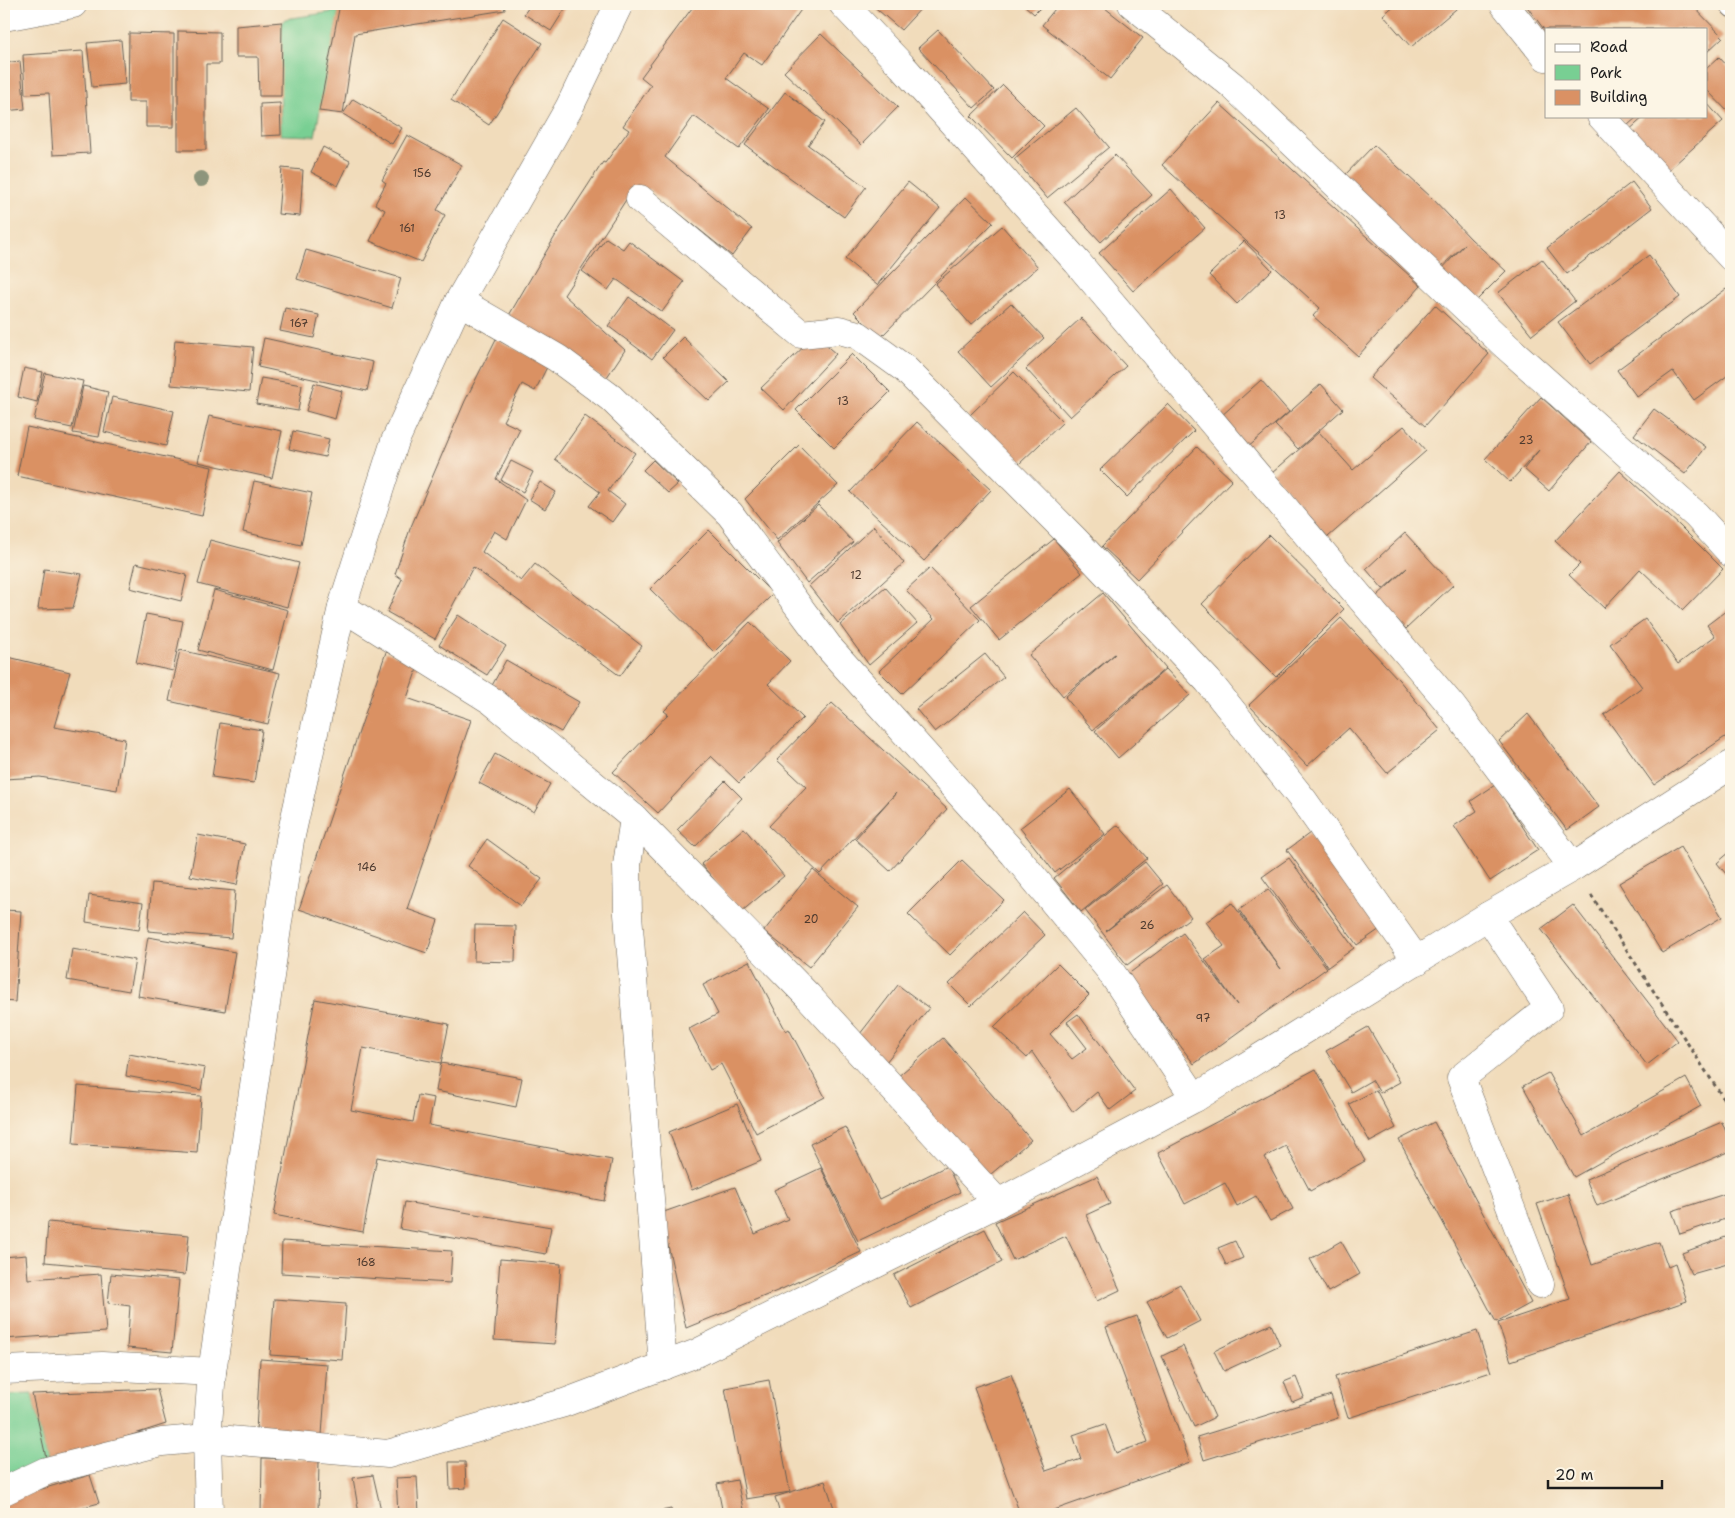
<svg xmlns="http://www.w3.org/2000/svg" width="1735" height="1518" viewBox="0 0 1735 1518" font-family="'Shantell Sans',sans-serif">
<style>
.green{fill:#78cf93;stroke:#4a7658}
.building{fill:#da9164}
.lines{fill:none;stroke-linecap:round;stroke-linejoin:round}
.lane-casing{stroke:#675f54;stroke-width:18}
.street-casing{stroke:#675f54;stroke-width:29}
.secondary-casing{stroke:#675f54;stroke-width:29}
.path{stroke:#675f54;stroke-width:3;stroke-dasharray:4 4;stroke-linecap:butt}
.lane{stroke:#fff;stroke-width:16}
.street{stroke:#fff;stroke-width:28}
.secondary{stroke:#fff;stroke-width:28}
.tree{fill:#8d957b}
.labels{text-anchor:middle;stroke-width:5;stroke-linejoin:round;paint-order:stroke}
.number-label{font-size:11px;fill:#4c392e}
</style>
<rect width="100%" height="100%" fill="#fcf5e5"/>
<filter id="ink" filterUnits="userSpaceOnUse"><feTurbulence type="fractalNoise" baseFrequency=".02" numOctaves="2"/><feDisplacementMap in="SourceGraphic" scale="10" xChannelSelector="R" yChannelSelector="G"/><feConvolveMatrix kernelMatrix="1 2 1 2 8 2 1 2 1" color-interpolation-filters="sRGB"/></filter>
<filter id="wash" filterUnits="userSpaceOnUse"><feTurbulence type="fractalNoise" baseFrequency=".0096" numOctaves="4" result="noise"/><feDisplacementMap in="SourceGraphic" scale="20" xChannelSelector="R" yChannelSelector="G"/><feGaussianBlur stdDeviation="1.12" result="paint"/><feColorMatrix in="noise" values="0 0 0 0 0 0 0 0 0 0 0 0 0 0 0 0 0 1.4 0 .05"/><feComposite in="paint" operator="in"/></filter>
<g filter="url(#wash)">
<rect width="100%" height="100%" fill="#f1dcbb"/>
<g class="green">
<polygon points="339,11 315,136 281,135 280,56 282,22 285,19"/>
<polygon points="32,1394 47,1462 4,1482 4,1395"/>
</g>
<g id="blocks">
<g class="building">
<polygon points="340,4 504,4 505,10 355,34 343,114 319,111"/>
<polygon points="531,4 568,4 551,31 524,14"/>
<polygon points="695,4 805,4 762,65 744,53 726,78 769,109 739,149 694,116 665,157 752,229 732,256 649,189 646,193 635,186 564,295 625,350 605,380 508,317 557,233 603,162 605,163 629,130 623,126 651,85 641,77"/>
<polygon points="871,4 923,4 924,5 901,30"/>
<polygon points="1023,4 1044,4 1034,14"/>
<polygon points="1059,4 1100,4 1143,38 1110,79 1042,25"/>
<polygon points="1396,4 1462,4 1411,47 1383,15"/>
<polygon points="1525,4 1691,4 1723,37 1706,53 1706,29 1546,29 1546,32"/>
<polygon points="503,18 542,43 489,125 451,100"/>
<polygon points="282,22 281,96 259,96 258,57 236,57 236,26"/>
<polygon points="938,30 994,90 974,108 918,48"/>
<polygon points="178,31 220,32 220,64 206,64 206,150 178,150"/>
<polygon points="129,33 174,34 174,127 146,127 146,102 128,102"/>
<polygon points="821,34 898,107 861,145 784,72"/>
<polygon points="121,40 125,84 92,87 87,43"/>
<polygon points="83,51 90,153 53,155 49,93 25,94 23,55"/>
<polygon points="1719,57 1731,70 1731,115 1706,89 1706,69"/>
<polygon points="20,61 25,109 4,111 4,63"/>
<polygon points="1003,85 1044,126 1012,158 971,116"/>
<polygon points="785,92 825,122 808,145 866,187 844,217 745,145"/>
<polygon points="353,99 402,128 392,144 343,114"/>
<polygon points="1706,102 1723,121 1664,174 1627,132 1645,116 1706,116"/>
<polygon points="280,103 281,135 261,136 260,104"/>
<polygon points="1219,103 1421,286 1358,356 1313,316 1320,308 1162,165"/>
<polygon points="1076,108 1109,147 1047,198 1014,159"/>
<polygon points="1619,116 1638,116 1627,126"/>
<polygon points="407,135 462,165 437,210 445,215 421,262 370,241 385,210 375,204 386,183 382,180"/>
<polygon points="1374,145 1431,197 1471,239 1506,271 1474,303 1440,271 1466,243 1438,270 1343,177"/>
<polygon points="323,147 350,161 338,186 311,172"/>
<polygon points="1115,155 1152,195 1101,242 1064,202"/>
<polygon points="282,168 303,170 300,216 278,214"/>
<polygon points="908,182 940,208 877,285 845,259"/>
<polygon points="1632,182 1652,208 1567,274 1547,248"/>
<polygon points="1171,189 1205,228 1133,291 1099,253"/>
<polygon points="966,197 993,223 880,338 854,312"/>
<polygon points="1002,226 1038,267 971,325 935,284"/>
<polygon points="606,238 623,249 629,241 684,282 662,312 616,279 608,290 582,271"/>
<polygon points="1244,241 1272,270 1237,304 1209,275"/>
<polygon points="306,250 401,278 392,308 297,279"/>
<polygon points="1649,255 1680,297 1590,364 1558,322"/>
<polygon points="1542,259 1575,301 1532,335 1498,293"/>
<polygon points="1726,289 1731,296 1731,373 1694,400 1673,371 1637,397 1617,370"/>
<polygon points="629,297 673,330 652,359 608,326"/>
<polygon points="1011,303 1044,338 991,387 958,351"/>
<polygon points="1435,305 1489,354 1425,426 1370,378"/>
<polygon points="285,308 319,315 314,338 280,331"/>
<polygon points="1081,318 1126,366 1070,417 1026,369"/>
<polygon points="815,336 836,354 784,410 761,388"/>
<polygon points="683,337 729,382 709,401 663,357"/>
<polygon points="264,338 373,362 367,391 258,367"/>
<polygon points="496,339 548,365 535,391 522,384 503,421 520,429 496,479 526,500 507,539 494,531 482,552 521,581 535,564 642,646 620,676 473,567 435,639 387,612 402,579 395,574 410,529 465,401"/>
<polygon points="175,340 253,347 249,392 171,385"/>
<polygon points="852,354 890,392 834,448 796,410"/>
<polygon points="24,368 43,372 37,402 18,397"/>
<polygon points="1014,372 1063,422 1018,465 969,416"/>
<polygon points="45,373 83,381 72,428 34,420"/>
<polygon points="261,378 302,385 298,411 256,404"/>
<polygon points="1261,380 1289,412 1247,448 1220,417"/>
<polygon points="314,383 342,391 335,419 306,411"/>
<polygon points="1321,384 1343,409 1298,449 1275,425"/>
<polygon points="83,386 108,392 99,437 73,433"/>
<polygon points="112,397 174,411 166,446 104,432"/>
<polygon points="1541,397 1591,442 1549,491 1524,469 1539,450 1510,482 1485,459"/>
<polygon points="1168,404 1194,431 1127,497 1100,470"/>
<polygon points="1654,409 1706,447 1685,474 1634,435"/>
<polygon points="209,416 282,431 272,478 198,462"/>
<polygon points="585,416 635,453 608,491 625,504 612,522 589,506 600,492 555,459"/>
<polygon points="917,422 991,490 924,561 850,492"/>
<polygon points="1404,426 1426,451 1328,537 1272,473 1319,432 1353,470"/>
<polygon points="27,427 212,467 202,516 17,476"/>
<polygon points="293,431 329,439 325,457 289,449"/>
<polygon points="799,445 838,485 777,540 745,499"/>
<polygon points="1197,447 1232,480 1137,579 1102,546"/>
<polygon points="653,460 678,484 668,493 643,470"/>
<polygon points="511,461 533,472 523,492 501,480"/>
<polygon points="1620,471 1680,526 1723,569 1683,610 1640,569 1604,608 1569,575 1580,564 1555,541"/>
<polygon points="254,481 312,493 301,545 243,532"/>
<polygon points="540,482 556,492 545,509 529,499"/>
<polygon points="818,505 853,542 807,583 777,543"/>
<polygon points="874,526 904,563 838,623 809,586"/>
<polygon points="709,530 773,594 714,652 650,589"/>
<polygon points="1405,533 1453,585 1406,629 1376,597 1407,568 1383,589 1366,569"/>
<polygon points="1269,535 1344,609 1276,677 1202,604"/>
<polygon points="1054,539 1082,573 999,640 971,606"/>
<polygon points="210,540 299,563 287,607 198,584"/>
<polygon points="136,563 187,575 181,601 130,588"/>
<polygon points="930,568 980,620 902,694 879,671 934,619 906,590"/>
<polygon points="44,569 82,574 73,608 38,609"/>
<polygon points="885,587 917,623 869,665 840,625"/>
<polygon points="214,590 288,610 273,670 198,650"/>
<polygon points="1103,593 1166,668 1093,730 1065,697 1115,654 1063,696 1029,655"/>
<polygon points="1731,607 1731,733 1654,785 1604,715 1642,687 1610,644 1645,619 1678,664 1715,636 1707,625"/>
<polygon points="146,614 183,621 173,671 136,663"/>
<polygon points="458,615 506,646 487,675 439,645"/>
<polygon points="1341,618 1399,680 1440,730 1387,773 1349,728 1307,766 1249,705"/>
<polygon points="750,622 790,661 768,684 803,718 739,783 711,756 658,813 613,772 668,714 664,711"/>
<polygon points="180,650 280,673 268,724 169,701"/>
<polygon points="386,652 419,663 407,698 471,720 407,909 438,920 427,953 299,909"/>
<polygon points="985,654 1004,677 935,732 916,709"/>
<polygon points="4,656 70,672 54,727 125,739 117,790 40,777 4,779"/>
<polygon points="506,660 579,702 561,732 489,691"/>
<polygon points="1166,669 1190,695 1118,758 1095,731"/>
<polygon points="832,703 947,809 890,871 855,839 896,793 820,874 769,826 806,787 777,760"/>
<polygon points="1528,714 1599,807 1567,830 1499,741"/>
<polygon points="220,723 262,730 254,783 212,777"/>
<polygon points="495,754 550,784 534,812 479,783"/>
<polygon points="725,781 742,798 695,847 677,830"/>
<polygon points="1495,785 1538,850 1490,881 1454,826 1477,811 1471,801"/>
<polygon points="1070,789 1105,834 1055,873 1020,828"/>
<polygon points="1118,825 1147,858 1081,912 1054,878"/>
<polygon points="744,828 784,876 741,912 701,864"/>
<polygon points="1310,833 1380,929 1357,945 1287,850"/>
<polygon points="198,835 245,844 237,885 190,876"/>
<polygon points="487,839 542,879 521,906 468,866"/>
<polygon points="1680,847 1722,917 1662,953 1619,883"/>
<polygon points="1731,851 1731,880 1717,863"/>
<polygon points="1289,858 1354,948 1328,967 1262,877"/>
<polygon points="962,860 1004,900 950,955 908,914"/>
<polygon points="1145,862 1163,884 1106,931 1167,885 1191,917 1127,965 1085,910"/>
<polygon points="813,870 858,907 809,967 764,931"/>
<polygon points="152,883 235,891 231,938 148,931"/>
<polygon points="1268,889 1327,968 1194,1064 1127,975 1183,933 1237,1005 1205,959 1224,946 1206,922 1232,903 1281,969 1239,910"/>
<polygon points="89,895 143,903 139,930 86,922"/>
<polygon points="1573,905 1678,1041 1647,1065 1541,929"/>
<polygon points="4,910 21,911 15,1002 4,1001"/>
<polygon points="1023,912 1045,935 971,1006 949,984"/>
<polygon points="475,925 516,926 515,962 474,961"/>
<polygon points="148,937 235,952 225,1011 138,996"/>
<polygon points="72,949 135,960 129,991 67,980"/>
<polygon points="749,961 786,1031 789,1029 825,1097 756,1133 721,1064 710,1070 689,1029 718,1014 703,985"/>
<polygon points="1058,964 1089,995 1050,1034 1072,1059 1087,1048 1067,1022 1078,1014 1135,1091 1110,1110 1097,1092 1073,1112 1032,1052 1027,1058 994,1027"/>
<polygon points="898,985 929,1008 886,1062 856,1039"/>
<polygon points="315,999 449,1024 441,1063 363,1048 351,1110 413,1122 418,1095 434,1098 429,1125 612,1160 604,1201 377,1157 363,1232 274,1215"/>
<polygon points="1368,1027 1400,1082 1380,1093 1372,1080 1351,1092 1326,1051"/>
<polygon points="943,1038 1031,1140 984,1180 896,1078"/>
<polygon points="129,1054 205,1068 201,1090 126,1076"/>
<polygon points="441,1063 522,1078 516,1107 436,1091"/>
<polygon points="1316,1069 1365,1161 1310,1191 1286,1146 1265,1157 1293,1209 1270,1221 1256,1196 1237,1206 1225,1183 1185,1204 1158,1153"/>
<polygon points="1548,1073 1584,1136 1686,1078 1701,1106 1574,1177 1523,1086"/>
<polygon points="78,1086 201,1096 197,1153 73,1144"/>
<polygon points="1376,1090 1396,1128 1370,1142 1349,1104"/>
<polygon points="737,1104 761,1161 692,1190 669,1132"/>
<polygon points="1434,1122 1531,1303 1496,1322 1399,1140"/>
<polygon points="1722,1122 1731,1144 1731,1151 1597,1206 1586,1179"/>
<polygon points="845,1127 880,1199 947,1166 960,1192 858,1241 810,1144"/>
<polygon points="821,1168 861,1252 782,1289 686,1328 661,1213 735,1187 755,1234 788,1219 774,1190"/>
<polygon points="1097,1176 1110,1204 1086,1215 1120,1290 1097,1301 1066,1236 1013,1260 995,1222"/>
<polygon points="1731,1192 1731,1217 1680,1234 1672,1211"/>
<polygon points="1568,1194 1592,1265 1659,1242 1668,1267 1675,1264 1687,1301 1511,1361 1498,1323 1570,1299 1537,1204"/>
<polygon points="405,1202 551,1227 546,1254 400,1229"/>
<polygon points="48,1222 189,1235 185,1275 45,1262"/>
<polygon points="985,1229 1002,1262 911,1308 894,1275"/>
<polygon points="1731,1235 1731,1263 1692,1274 1682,1253"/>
<polygon points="282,1241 452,1251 450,1283 281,1273"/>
<polygon points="1235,1241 1243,1258 1226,1265 1218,1248"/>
<polygon points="1341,1241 1360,1274 1328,1292 1310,1259"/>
<polygon points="26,1255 28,1279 101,1274 106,1332 4,1339 4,1257"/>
<polygon points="500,1259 561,1264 555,1344 494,1340"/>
<polygon points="111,1274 179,1280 172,1352 127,1348 130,1306 108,1303"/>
<polygon points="1180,1284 1200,1321 1167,1338 1147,1302"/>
<polygon points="274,1299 346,1304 342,1360 270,1355"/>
<polygon points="1137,1316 1190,1462 1043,1514 1020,1514 974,1387 1011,1374 1046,1471 1081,1459 1073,1435 1105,1424 1116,1453 1148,1442 1106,1327"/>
<polygon points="1271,1324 1280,1345 1224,1371 1214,1351"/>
<polygon points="1477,1331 1491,1372 1348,1418 1335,1377"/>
<polygon points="1183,1346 1215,1417 1194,1427 1162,1356"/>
<polygon points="260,1359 327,1364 322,1435 256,1431"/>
<polygon points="1296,1377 1304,1397 1292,1402 1284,1382"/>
<polygon points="769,1380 790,1492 746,1499 725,1388"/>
<polygon points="157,1389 166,1424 47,1462 32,1394"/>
<polygon points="1331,1395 1338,1418 1204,1460 1197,1437"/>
<polygon points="262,1458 319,1460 318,1514 261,1514"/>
<polygon points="449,1462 465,1462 466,1488 450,1489"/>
<polygon points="90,1475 99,1503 58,1514 8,1514 4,1500"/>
<polygon points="373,1475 381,1510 368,1514 359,1514 353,1478"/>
<polygon points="417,1477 419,1513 398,1514 396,1478"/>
<polygon points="737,1480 744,1514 723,1514 717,1484"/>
<polygon points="825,1481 836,1514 780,1514 775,1497"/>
<polygon points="671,1509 672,1514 651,1514 651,1513"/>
</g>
</g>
</g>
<g filter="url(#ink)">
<use href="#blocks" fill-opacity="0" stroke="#675f54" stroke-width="1"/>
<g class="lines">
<g class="lane-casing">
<polyline id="lane" points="1727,4 1731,9"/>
</g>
<g class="street-casing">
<g id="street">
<polyline points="843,4 902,66 1077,262 1451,705 1573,867"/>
<polyline points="1132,4 1233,86 1506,346 1696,515 1731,553"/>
<polyline points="1504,4 1546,57"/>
<polyline points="1601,116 1731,257"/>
<polyline points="640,199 801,334 839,330 858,335 905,369 1075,540 1208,681 1304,801 1417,961"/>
<polyline points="459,301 557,358 611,398 730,514 831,650 1014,854 1109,969 1195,1098"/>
<polyline points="342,607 492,701 634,818"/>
<polyline points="1488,916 1549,1008 1461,1078 1540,1284"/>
<polyline points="663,1366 628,914 627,865 634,818 808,996 998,1203"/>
<polyline points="4,1370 102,1366 212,1372"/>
<polyline points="4,1491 46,1471 162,1442 207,1438 388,1454 564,1403 697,1353 998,1203 1195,1098 1488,916 1573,867 1731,765"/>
</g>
</g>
<g class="secondary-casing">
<g id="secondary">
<polyline points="4,17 73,4"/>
<polyline points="209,1514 207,1438 212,1372 290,840 342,607 395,441 459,301 569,108 619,4"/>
</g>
</g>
<polyline class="path" points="1591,895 1731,1110"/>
<use href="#lane" class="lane"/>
<use href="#street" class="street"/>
<use href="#secondary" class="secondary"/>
</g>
<circle class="tree" cx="201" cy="179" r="8"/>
</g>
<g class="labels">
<g class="number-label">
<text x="422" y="177">156</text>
<text x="1280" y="219">13</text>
<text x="407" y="232">161</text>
<text x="299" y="327">167</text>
<text x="843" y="405">13</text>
<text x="1526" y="444">23</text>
<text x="856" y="579">12</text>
<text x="367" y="871">146</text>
<text x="811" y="923">20</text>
<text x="1147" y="929">26</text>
<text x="1203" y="1022">97</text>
<text x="366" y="1266">168</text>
</g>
</g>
<rect width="1735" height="1518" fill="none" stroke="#fcf5e5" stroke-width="20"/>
<rect x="1545" y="28" width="162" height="90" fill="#fcf5e5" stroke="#a29e95"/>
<rect x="1555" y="44" width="25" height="8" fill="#ffffff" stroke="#a29e95"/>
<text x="1590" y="52" font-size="15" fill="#1c1c1c">Road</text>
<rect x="1555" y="65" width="25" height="15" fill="#78cf93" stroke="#a29e95"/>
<text x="1590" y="78" font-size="15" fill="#1c1c1c">Park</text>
<rect x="1555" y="90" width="25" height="15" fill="#da9164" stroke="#a29e95"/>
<text x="1590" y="102" font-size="15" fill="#1c1c1c">Building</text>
<path d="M1548 1480v8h114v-8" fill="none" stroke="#1c1c1c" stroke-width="2.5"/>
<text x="1555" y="1480" font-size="15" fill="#1c1c1c" stroke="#fcf5e5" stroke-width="4" paint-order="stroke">20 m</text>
</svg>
